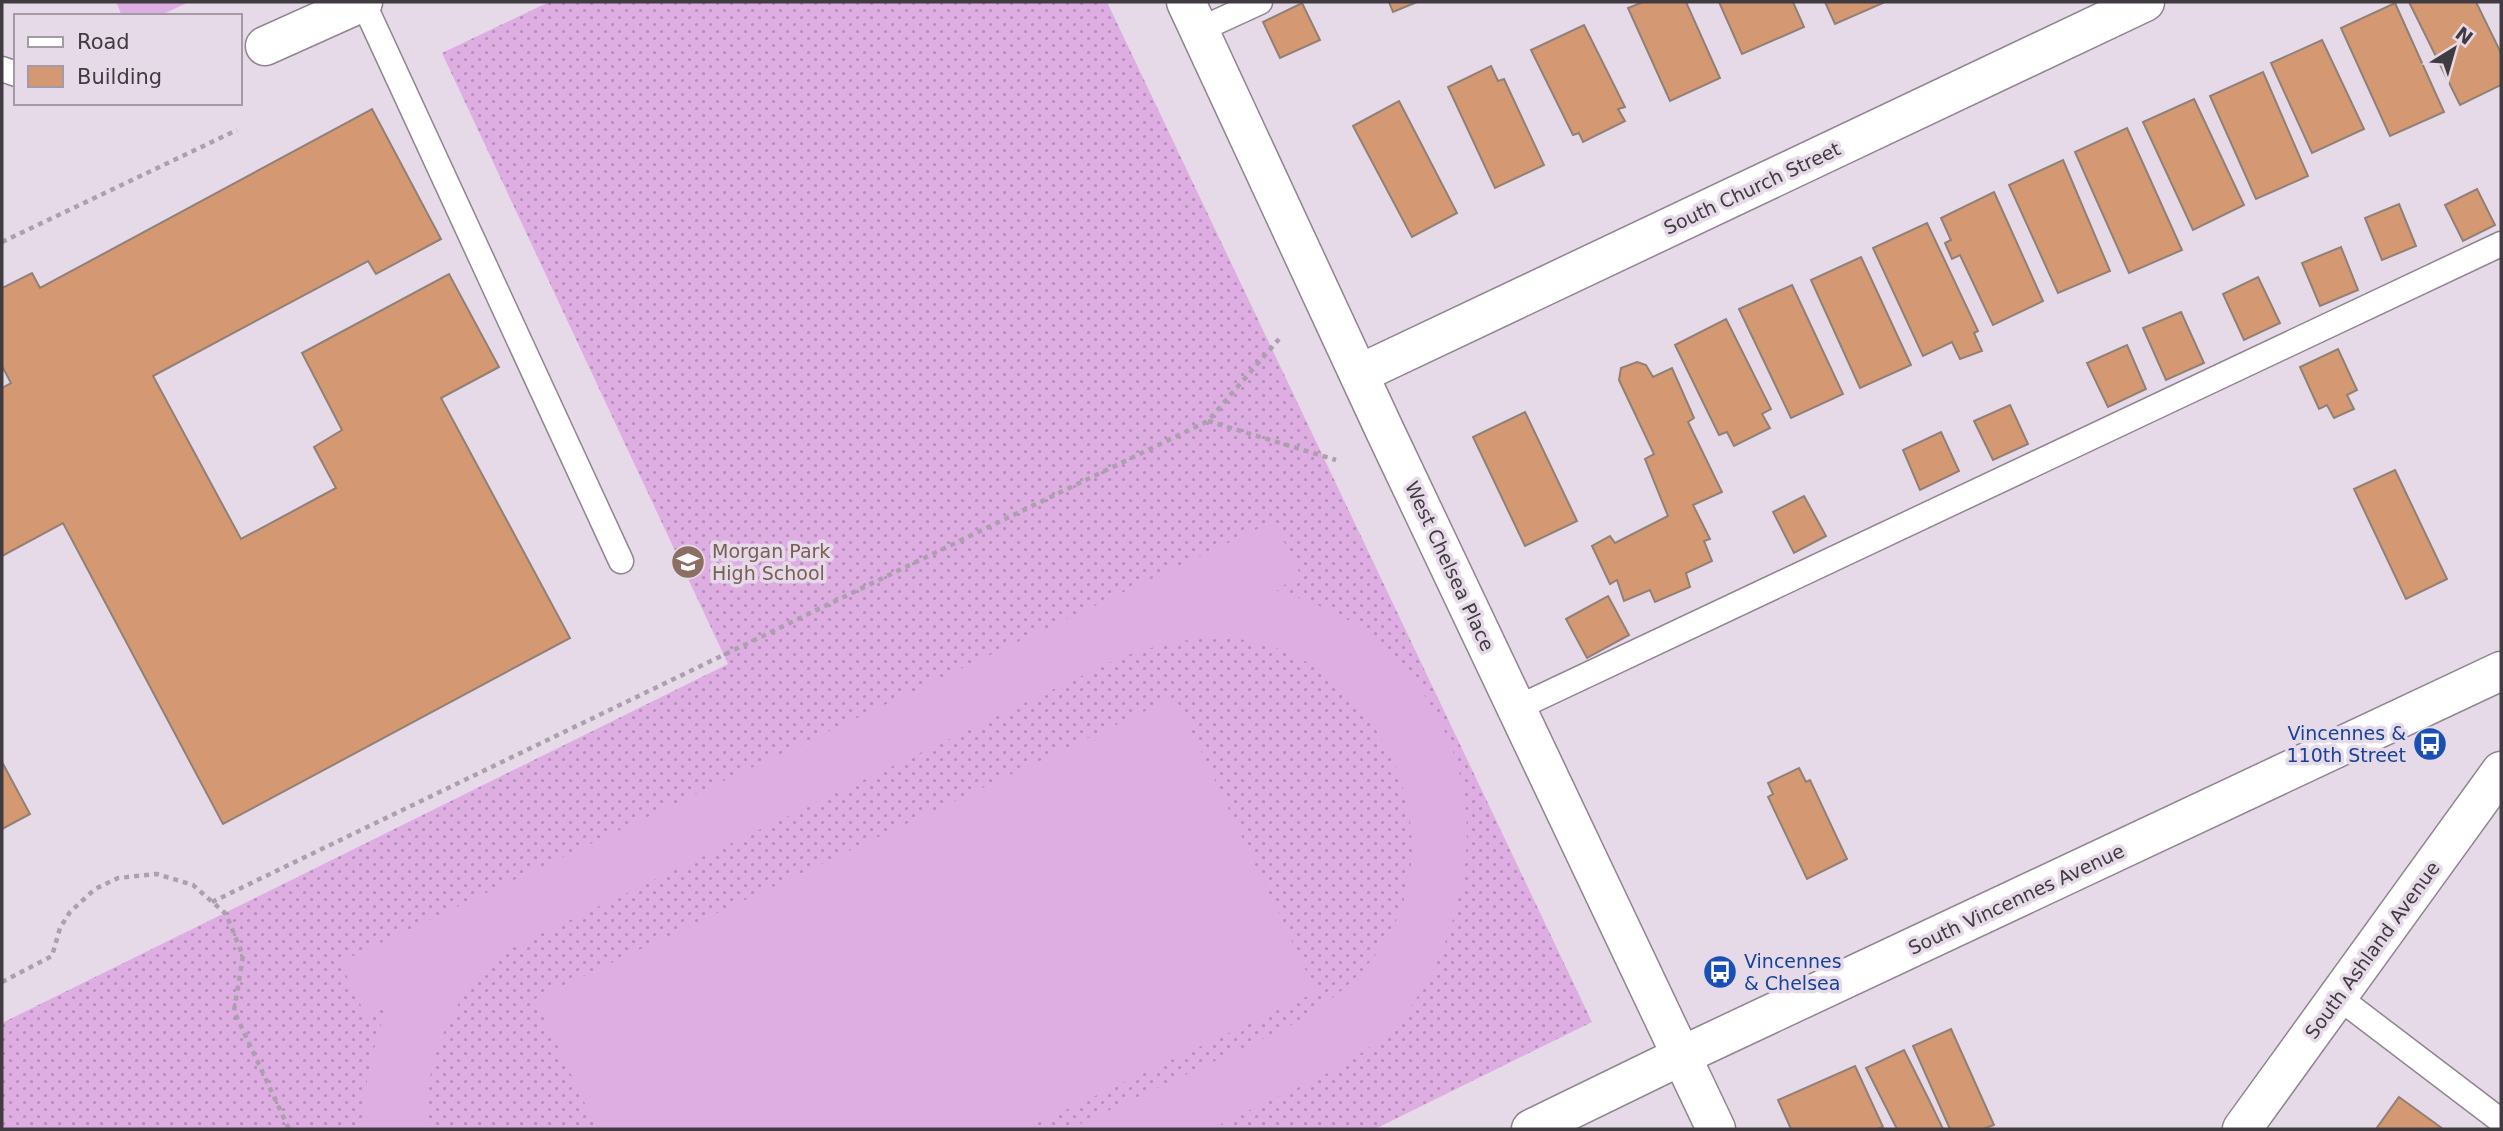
<svg xmlns="http://www.w3.org/2000/svg" width="2503" height="1131" viewBox="0 0 2503 1131" font-family="'DejaVu Sans',sans-serif">
<style>
.grass{fill:url(#grass-dots)}
.pitch{fill:#deaee3}
.building{fill:#d49872;stroke:#908076;stroke-width:2}
.lines{fill:none;stroke-linecap:round;stroke-linejoin:round}
.lane-casing{stroke:#908491;stroke-width:27}
.street-casing{stroke:#908491;stroke-width:41}
.secondary-casing{stroke:#908491;stroke-width:41}
.path{stroke:#aba0ac;stroke-width:4.5;stroke-dasharray:5 5;stroke-linecap:butt}
.lane{stroke:#fff;stroke-width:24}
.street{stroke:#fff;stroke-width:38}
.secondary{stroke:#fff;stroke-width:38}
.labels{text-anchor:middle;stroke-width:7;stroke-linejoin:round;paint-order:stroke}
.street-label{font-size:19px;fill:#403b41;stroke:#e7dae8}
.education-label{font-size:19px;fill:#785e54;stroke:#e7dae8;text-anchor:start}
.transit-label{font-size:19px;fill:#164399;stroke:#e7dae8;text-anchor:end}
</style>
<defs>
<pattern id="grass-dots" width="8" height="8" patternUnits="userSpaceOnUse" patternTransform="scale(1.75)"><rect width="8" height="8" fill="#deaee3"/><path d="M2 2h.1M6 6h.1" fill="none" stroke="#b58fba" stroke-width="1.8" stroke-linecap="round"/></pattern>
</defs>
<rect width="100%" height="100%" fill="#e7dae8"/>
<polygon class="grass" points="549,2 1107,2 1592,1022 1375,1129 2,1129 2,1023 728,664 442,53"/>
<g class="pitch">
<polygon points="116,2 189,2 159,16 122,16"/>
<path d="M1274 521 1301 576 1275 590C1315 602 1355 619 1387 648 1401 660 1412 677 1423 693 1474 768 1478 851 1448 935 1437 965 1423 993 1402 1017 1366 1059 1313 1081 1264 1103 1247 1111 1229 1122 1211 1128 1201 1131 1186 1129 1175 1129 1139 1129 1104 1129 1069 1129L1286 1028C1341 998 1389 956 1406 893 1435 783 1353 653 1239 639 1197 634 1158 645 1119 658L516 946C506 954 494 960 485 969 444 1013 424 1070 426 1129H365C361 1088 374 1045 387 1007L366 1016 340 962Z"/>
<polygon points="1175,697 1316,992 1025,1129 597,1129 535,999"/>
</g>
<g class="building">
<polygon points="1389,2 1417,2 1393,12"/>
<polygon points="1643,2 1686,2 1720,78 1670,101 1628,8"/>
<polygon points="1719,2 1793,2 1804,27 1742,54"/>
<polygon points="1825,2 1882,2 1883,3 1835,24"/>
<polygon points="2409,2 2476,2 2501,53 2501,85 2460,105"/>
<polygon points="1302,3 1320,40 1280,58 1263,22"/>
<polygon points="2395,3 2444,112 2390,136 2341,28"/>
<polygon points="1584,25 1625,107 1618,109 1625,121 1583,142 1579,133 1573,135 1531,50"/>
<polygon points="2322,40 2364,129 2312,153 2271,63"/>
<polygon points="1491,66 1498,81 1504,79 1544,165 1495,188 1448,87"/>
<polygon points="2263,72 2308,176 2256,199 2210,96"/>
<polygon points="2194,99 2244,205 2193,230 2143,122"/>
<polygon points="1399,101 1457,213 1412,237 1353,126"/>
<polygon points="372,109 441,239 376,274 368,261 153,376 241,539 336,488 314,447 342,430 302,353 449,274 499,367 441,398 570,638 223,824 63,523 2,556 2,388 11,383 2,366 2,288 32,273 40,288"/>
<polygon points="2127,128 2182,250 2129,273 2075,152"/>
<polygon points="2063,160 2110,271 2058,293 2009,185"/>
<polygon points="2477,189 2495,225 2463,241 2445,205"/>
<polygon points="1994,192 2043,301 1993,325 1960,255 1952,259 1945,243 1951,240 1941,218"/>
<polygon points="2399,204 2416,246 2382,260 2365,218"/>
<polygon points="1927,223 1978,331 1974,333 1982,351 1960,359 1952,342 1923,356 1873,248"/>
<polygon points="2341,247 2358,290 2320,306 2302,263"/>
<polygon points="1861,257 1911,365 1860,388 1811,280"/>
<polygon points="2258,277 2280,323 2244,340 2223,294"/>
<polygon points="1792,285 1843,394 1791,418 1739,309"/>
<polygon points="2181,312 2204,363 2166,380 2143,328"/>
<polygon points="1726,319 1771,409 1762,414 1770,428 1734,446 1727,432 1719,435 1675,345"/>
<polygon points="2127,345 2146,389 2108,407 2087,363"/>
<polygon points="2338,349 2357,390 2347,395 2354,409 2334,418 2327,405 2319,409 2300,367"/>
<polygon points="1637,362 1646,365 1653,377 1672,368 1694,418 1688,422 1722,492 1693,505 1710,539 1704,541 1712,561 1686,573 1690,587 1655,602 1650,590 1624,601 1617,580 1610,584 1592,546 1610,536 1615,543 1668,516 1645,459 1654,454 1619,380 1621,368"/>
<polygon points="2010,405 2028,444 1993,460 1974,421"/>
<polygon points="1525,412 1577,521 1525,546 1473,437"/>
<polygon points="1941,432 1959,471 1920,490 1903,450"/>
<polygon points="2395,470 2447,579 2406,599 2354,489"/>
<polygon points="1804,496 1826,536 1794,553 1773,512"/>
<polygon points="1608,596 1629,635 1587,658 1566,619"/>
<polygon points="2,762 30,814 2,829"/>
<polygon points="1799,768 1806,782 1810,780 1847,859 1807,879 1768,797 1773,794 1768,783"/>
<polygon points="1951,1029 1994,1125 1983,1129 1950,1129 1913,1046"/>
<polygon points="1904,1050 1930,1102 1943,1129 1897,1129 1866,1068"/>
<polygon points="1855,1066 1883,1127 1877,1129 1791,1129 1778,1100"/>
<polygon points="2399,1097 2443,1129 2376,1129"/>
</g>
<g class="lines">
<g class="lane-casing">
<g id="lane">
<polyline points="363,2 621,561"/>
<polyline points="1199,30 1260,2"/>
<polyline points="2,69 16,74"/>
<polyline points="1517,708 2501,244"/>
<polyline points="2338,997 2501,1121"/>
</g>
</g>
<g class="street-casing">
<g id="street">
<polyline points="1186,2 1385,431 1716,1129"/>
<polyline points="265,46 363,2"/>
<polyline points="1359,374 2145,2"/>
<polyline points="2242,1129 2501,771"/>
</g>
</g>
<g class="secondary-casing">
<polyline id="secondary" points="1531,1129 1681,1056 2501,671"/>
</g>
<g class="path">
<polyline points="2,242 237,130"/>
<polyline points="1208,421 1336,460"/>
<polyline points="212,902 1208,421 1279,339"/>
<polyline points="2,982 52,956 60,928 70,912 95,889 118,878 157,874 193,885 226,914 243,956 234,1011 289,1129"/>
</g>
<use href="#lane" class="lane"/>
<use href="#street" class="street"/>
<use href="#secondary" class="secondary"/>
</g>
<defs>
<g id="school-disc" transform="scale(1.75)"><circle r="9.5" fill="#8d6e63" stroke="#e7dae8"/><path d="M0-5L7-2L0 1L-7-2ZM-4 1L0 2.5L4 1V4Q0 6-4 4Z" fill="#fff"/></g>
<g id="bus-disc" transform="scale(1.75)"><circle r="9.5" fill="#1a4fb4" stroke="#e7dae8"/><path d="M-5-6H5V4H4V6H2V4H-2V6H-4V4H-5ZM-3.5-4V0h7V-4ZM-3.5 1.2v1.5H-2V1.2ZM2 1.2v1.5H3.5V1.2Z" fill="#fff"/></g>
</defs>
<g fill-rule="evenodd">
<use href="#school-disc" x="688" y="562"/>
<use href="#bus-disc" x="2430" y="744"/>
<use href="#bus-disc" x="1720" y="972"/>
</g>
<g class="labels">
<g class="street-label">
<text transform="translate(1752 188) rotate(-25)" y="7">South Church Street</text>
<text transform="translate(1450 566) rotate(65)" y="7">West Chelsea Place</text>
<text transform="translate(2016 899) rotate(-25)" y="7">South Vincennes Avenue</text>
<text transform="translate(2372 950) rotate(-54)" y="7">South Ashland Avenue</text>
</g>
<g class="education-label">
<text x="712" y="558">Morgan Park<tspan x="712" dy="22">High School</tspan></text>
</g>
<g class="transit-label">
<text x="2406" y="740">Vincennes &amp;<tspan x="2406" dy="22">110th Street</tspan></text>
<text x="1744" y="968" text-anchor="start">Vincennes<tspan x="1744" dy="22">&amp; Chelsea</tspan></text>
</g>
</g>
<rect width="2503" height="1131" fill="none" stroke="#403b41" stroke-width="7"/>
<rect x="14" y="14" width="228" height="91" fill="#e7dae8" stroke="#a49aa5" stroke-width="2"/>
<rect x="28" y="37" width="35" height="10" fill="#ffffff" stroke="#a49aa5" stroke-width="2"/>
<text x="77" y="49" font-size="21" fill="#403b41">Road</text>
<rect x="28" y="66" width="35" height="21" fill="#d49872" stroke="#a49aa5" stroke-width="2"/>
<text x="77" y="84" font-size="21" fill="#403b41">Building</text>
<g transform="translate(2454 49) rotate(37)" stroke="#e7dae8" stroke-width="5" paint-order="stroke">
<path d="M0-5L12 26L0 18L-12 26Z" fill="#403b41"/>
<text y="-10" font-size="19" font-weight="bold" text-anchor="middle" fill="#403b41">N</text>
</g>
</svg>
